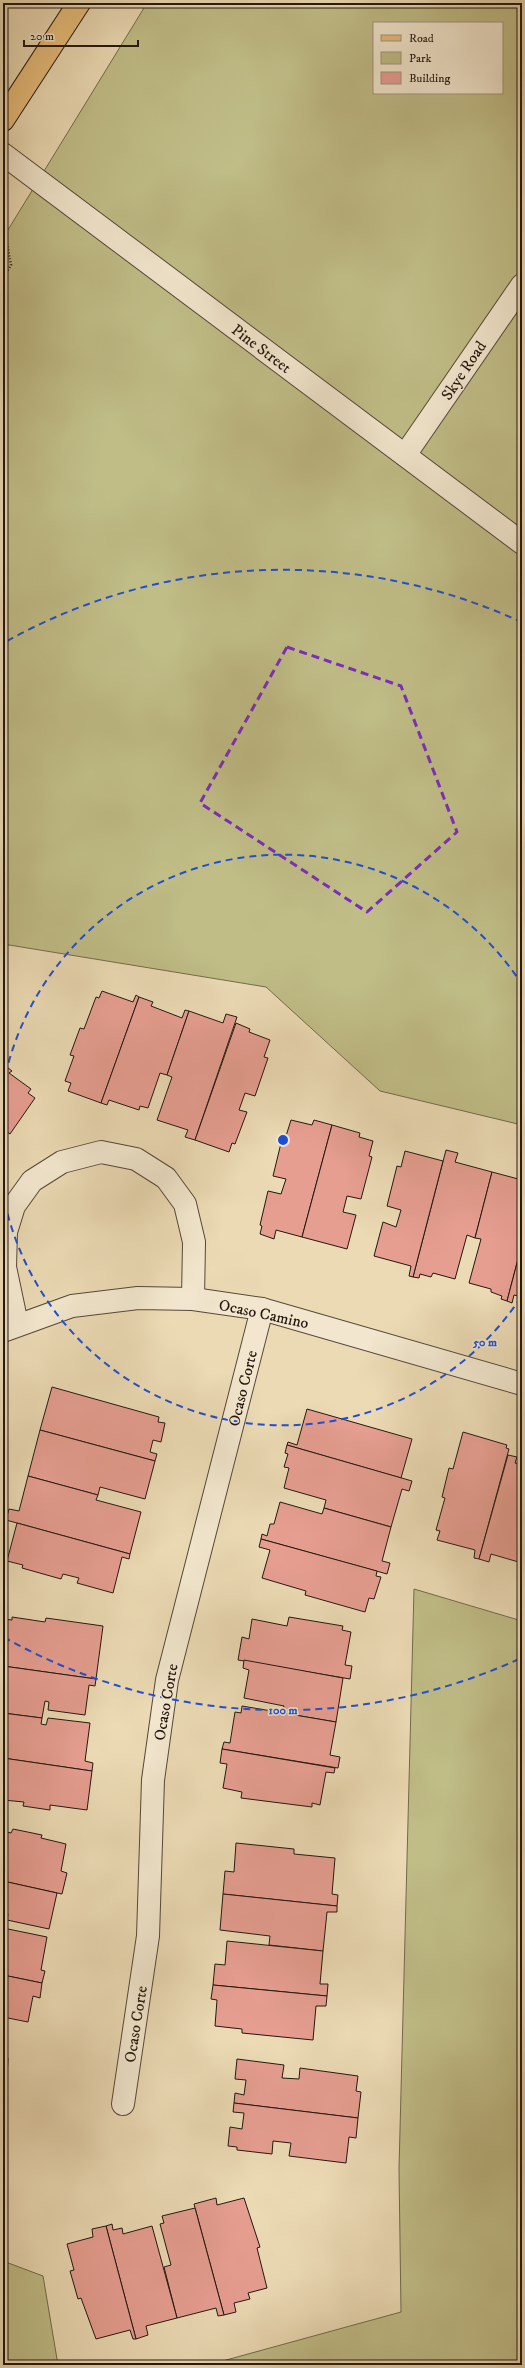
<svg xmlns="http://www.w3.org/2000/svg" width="525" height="2368" viewBox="0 0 525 2368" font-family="'IM FELL DW Pica',serif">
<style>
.green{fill:#c0bd87;stroke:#726a4c;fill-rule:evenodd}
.building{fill:#e69e91;stroke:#231710}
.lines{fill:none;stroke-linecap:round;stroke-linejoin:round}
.minor-casing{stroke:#554839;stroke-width:24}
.major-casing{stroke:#231710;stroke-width:24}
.path{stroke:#231710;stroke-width:2.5;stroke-dasharray:1 2;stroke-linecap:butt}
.minor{stroke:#f2e7ce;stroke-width:22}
.major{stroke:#e6bd7a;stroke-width:22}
.marked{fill:none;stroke:#7b2cbf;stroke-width:3;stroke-dasharray:8 5;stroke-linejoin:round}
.ring{fill:none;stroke:#1d4ed8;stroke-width:2;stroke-dasharray:7 5}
.labels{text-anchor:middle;stroke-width:3;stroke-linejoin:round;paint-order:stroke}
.street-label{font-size:16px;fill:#231710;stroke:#f2e7ce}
.centre{fill:#1d4ed8;stroke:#f2e7ce;stroke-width:2}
.ring-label{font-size:12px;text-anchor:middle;font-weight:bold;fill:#1d4ed8;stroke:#f2e7ce;stroke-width:3;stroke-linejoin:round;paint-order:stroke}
</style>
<rect width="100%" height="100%" fill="#ebdab4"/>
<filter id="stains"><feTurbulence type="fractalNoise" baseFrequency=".005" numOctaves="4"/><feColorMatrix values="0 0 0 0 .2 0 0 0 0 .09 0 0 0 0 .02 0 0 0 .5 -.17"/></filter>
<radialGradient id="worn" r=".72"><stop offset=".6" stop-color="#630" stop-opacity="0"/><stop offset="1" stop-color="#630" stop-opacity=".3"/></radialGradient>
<g class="green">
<path d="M147 3H522V1125L380 1091 266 987 3 944V238ZM374 23H502V93H374Z"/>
<polygon points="414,1589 522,1621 522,2365 208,2365 401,2312 399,2169"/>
<polygon points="3,2261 43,2276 58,2365 3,2365"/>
</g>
<g class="building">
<polygon points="102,991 133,1002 136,995 139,997 101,1103 68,1091 71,1083 65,1081 74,1056 70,1055 80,1028 84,1029 96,997 99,998"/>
<polygon points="139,997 153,1002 151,1006 182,1018 185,1010 189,1011 167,1075 160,1073 148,1108 140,1106 139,1110 109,1100 107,1105 101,1103"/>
<polygon points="189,1011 223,1023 226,1014 237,1017 195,1140 185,1137 188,1130 157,1120 172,1077 167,1075"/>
<polygon points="236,1023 250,1029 249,1032 270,1040 264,1057 268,1058 255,1096 245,1093 239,1110 247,1112 235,1144 232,1143 229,1152 195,1140"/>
<polygon points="3,1064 12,1071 9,1073 31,1089 28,1093 35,1098 10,1134 3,1129"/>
<polygon points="291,1120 312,1125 314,1120 332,1125 302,1237 276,1230 274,1239 260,1234 262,1226 260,1225 268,1191 281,1194 286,1179 273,1176 283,1135 286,1136"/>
<polygon points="332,1125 360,1133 359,1137 373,1141 369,1156 372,1157 361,1199 347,1196 343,1212 356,1215 347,1249 302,1237"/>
<polygon points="446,1150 458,1153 455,1162 492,1172 475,1238 467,1235 455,1279 433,1273 431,1277 420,1274 419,1278 413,1277"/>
<polygon points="405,1151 443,1161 413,1277 409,1276 411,1266 374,1256 383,1222 396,1227 401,1210 387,1206 397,1166 401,1167"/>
<polygon points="492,1172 522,1180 522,1244 507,1301 501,1299 502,1296 491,1292 491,1289 469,1283 481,1239 475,1238"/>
<polygon points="522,1244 522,1297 514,1295 512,1303 507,1301"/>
<polygon points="52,1387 159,1417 158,1422 165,1423 161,1442 153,1440 150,1452 157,1454 155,1461 40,1430"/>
<polygon points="307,1409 412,1439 401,1478 287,1445 288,1442 297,1445"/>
<polygon points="40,1430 155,1461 145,1499 100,1487 98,1495 28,1476"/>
<polygon points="463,1432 507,1445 506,1448 509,1449 479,1559 474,1558 475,1550 437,1540 440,1531 436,1530 445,1498 442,1497 449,1468 453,1469"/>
<polygon points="287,1445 412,1481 409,1491 402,1489 391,1527 324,1508 326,1500 284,1488 289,1468 284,1467 288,1454 285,1453"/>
<polygon points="508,1455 517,1457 515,1463 522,1465 522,1563 491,1554 489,1562 479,1559"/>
<polygon points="28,1476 98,1495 96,1500 141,1512 130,1554 6,1520 9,1509 19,1511"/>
<polygon points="280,1502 322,1514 324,1508 391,1527 382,1561 390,1563 387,1574 261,1539 262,1534 267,1536 270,1524 274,1524"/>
<polygon points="17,1523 130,1554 129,1559 122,1557 113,1593 77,1583 79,1578 63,1574 61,1579 22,1568 23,1565 7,1561"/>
<polygon points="261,1539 377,1571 376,1576 381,1577 374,1599 369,1598 365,1612 305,1595 306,1591 262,1578 270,1550 259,1547"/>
<polygon points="12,1617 45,1622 46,1618 103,1626 96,1679 3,1666 4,1619 12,1620"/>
<polygon points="289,1617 343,1626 342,1630 351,1632 345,1665 352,1666 350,1679 238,1660 242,1637 249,1639 252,1619 287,1626"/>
<polygon points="244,1660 343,1678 336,1722 283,1713 284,1706 244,1698 249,1670 243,1668"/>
<polygon points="3,1666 96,1679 95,1686 89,1685 85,1715 48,1710 49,1702 45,1701 42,1718 3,1713"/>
<polygon points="242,1706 336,1722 330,1755 340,1757 338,1768 222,1749 224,1742 230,1743 235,1712 241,1713"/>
<polygon points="3,1713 42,1718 41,1724 46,1725 48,1718 90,1723 85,1761 93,1763 92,1771 3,1758"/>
<polygon points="222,1749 335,1768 334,1773 326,1772 320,1805 312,1803 312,1807 241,1798 242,1792 223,1788 227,1764 220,1763"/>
<polygon points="3,1758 92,1771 87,1810 50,1805 50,1810 23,1806 24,1802 3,1800"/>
<polygon points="13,1829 42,1835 41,1838 66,1844 61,1871 67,1873 62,1894 3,1881 3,1831 11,1833"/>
<polygon points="236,1843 294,1849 294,1854 335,1858 332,1894 338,1895 337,1906 223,1894 225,1871 234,1872"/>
<polygon points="3,1881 57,1893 49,1929 7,1920 8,1914 4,1913 3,1919"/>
<polygon points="223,1894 337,1906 337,1912 327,1912 323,1951 269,1945 270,1936 220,1930"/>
<polygon points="3,1928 47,1937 41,1970 45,1971 42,1983 3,1975"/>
<polygon points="227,1941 323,1951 320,1984 328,1984 327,1996 213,1985 215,1964 225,1965"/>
<polygon points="3,1975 42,1983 40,1998 33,1996 28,2022 3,2017"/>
<polygon points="213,1985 327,1996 326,2006 316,2006 313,2040 242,2033 242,2029 215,2026 217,2000 211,1999"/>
<polygon points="3,2058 8,2058 7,2077 3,2077"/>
<polygon points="237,2059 284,2065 282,2078 299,2079 300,2068 358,2076 356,2091 361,2092 358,2118 234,2103 235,2093 244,2095 246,2080 235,2079"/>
<rect x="3" y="2093" width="4" height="10"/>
<polygon points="234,2103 358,2118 356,2138 349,2137 346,2163 289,2156 291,2143 273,2141 272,2154 237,2150 237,2147 228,2146 230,2127 242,2129 244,2113 233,2112"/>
<polygon points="3,2125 6,2126 5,2146 3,2146"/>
<polygon points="216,2198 217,2205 244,2198 260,2247 257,2248 267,2288 248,2293 250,2299 234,2303 236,2312 224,2315 194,2204"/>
<polygon points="195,2208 224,2315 218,2316 216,2308 177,2318 164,2267 171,2265 160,2224 164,2223 162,2216"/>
<polygon points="112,2224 113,2230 122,2228 123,2234 152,2226 177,2318 146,2326 148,2335 136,2339 106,2226"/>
<polygon points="106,2226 136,2339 133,2339 130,2330 96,2339 81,2298 78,2299 70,2271 74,2270 67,2244 93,2237 92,2229"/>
</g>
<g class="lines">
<g class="minor-casing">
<g id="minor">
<polyline points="3,154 522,543"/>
<polyline points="405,455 522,285"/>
<polyline points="17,1324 5,1267 6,1232 14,1206 32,1181 62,1162 101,1152 136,1159 166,1178 185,1204 194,1242 193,1299"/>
<polyline points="3,1331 72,1306 138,1298 193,1299 262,1309 522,1384"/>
<polyline points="123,2104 148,1936 153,1780 167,1680 262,1309"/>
</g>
</g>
<g class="major-casing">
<polyline id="major" points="3,120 79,3"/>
</g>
<polyline class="path" points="3,223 11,265 3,278"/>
<use href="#minor" class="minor"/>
<use href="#major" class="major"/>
</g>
<path class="marked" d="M287 647 401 686 457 832 367 912 200 803Z"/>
<g class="ring">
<path d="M521 1297A285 285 0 0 1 3 1194M3 1086A285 285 0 0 1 521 983"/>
<path d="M519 1659A570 570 0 0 1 7 1639M7 641A570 570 0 0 1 519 621"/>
</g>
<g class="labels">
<g class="street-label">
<text transform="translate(262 348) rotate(37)" y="6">Pine Street</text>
<text transform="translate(463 370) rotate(-56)" y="6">Skye Road</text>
<text transform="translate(264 1313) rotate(12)" y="6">Ocaso Camino</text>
<text transform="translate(242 1388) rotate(-76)" y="6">Ocaso Corte</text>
<text transform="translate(165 1702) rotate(-80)" y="6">Ocaso Corte</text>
<text transform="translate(135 2024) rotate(-81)" y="6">Ocaso Corte</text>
</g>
</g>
<circle cx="283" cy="1140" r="6" class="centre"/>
<g class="ring-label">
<text x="485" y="1346">50 m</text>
<text x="283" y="1714">100 m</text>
</g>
<rect width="525" height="2368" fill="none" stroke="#ebdab4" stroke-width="16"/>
<rect x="4" y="4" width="517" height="2360" fill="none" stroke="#231710" stroke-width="2"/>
<rect x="8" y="8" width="509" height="2352" fill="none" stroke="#231710"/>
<rect x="373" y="22" width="130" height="72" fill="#f2e7ce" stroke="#9f9482"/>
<rect x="381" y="35" width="20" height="6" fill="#e6bd7a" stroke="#9f9482"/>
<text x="409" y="42" font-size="12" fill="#231710">Road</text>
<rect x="381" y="52" width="20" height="12" fill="#c0bd87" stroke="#9f9482"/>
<text x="409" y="62" font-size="12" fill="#231710">Park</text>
<rect x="381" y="72" width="20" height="12" fill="#e69e91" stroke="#9f9482"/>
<text x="409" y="82" font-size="12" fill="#231710">Building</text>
<path d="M24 40v6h114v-6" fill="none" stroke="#231710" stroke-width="2"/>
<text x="30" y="40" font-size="12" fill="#231710" stroke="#f2e7ce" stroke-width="3" paint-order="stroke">20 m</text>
<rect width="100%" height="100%" filter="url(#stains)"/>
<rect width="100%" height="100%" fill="url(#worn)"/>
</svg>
